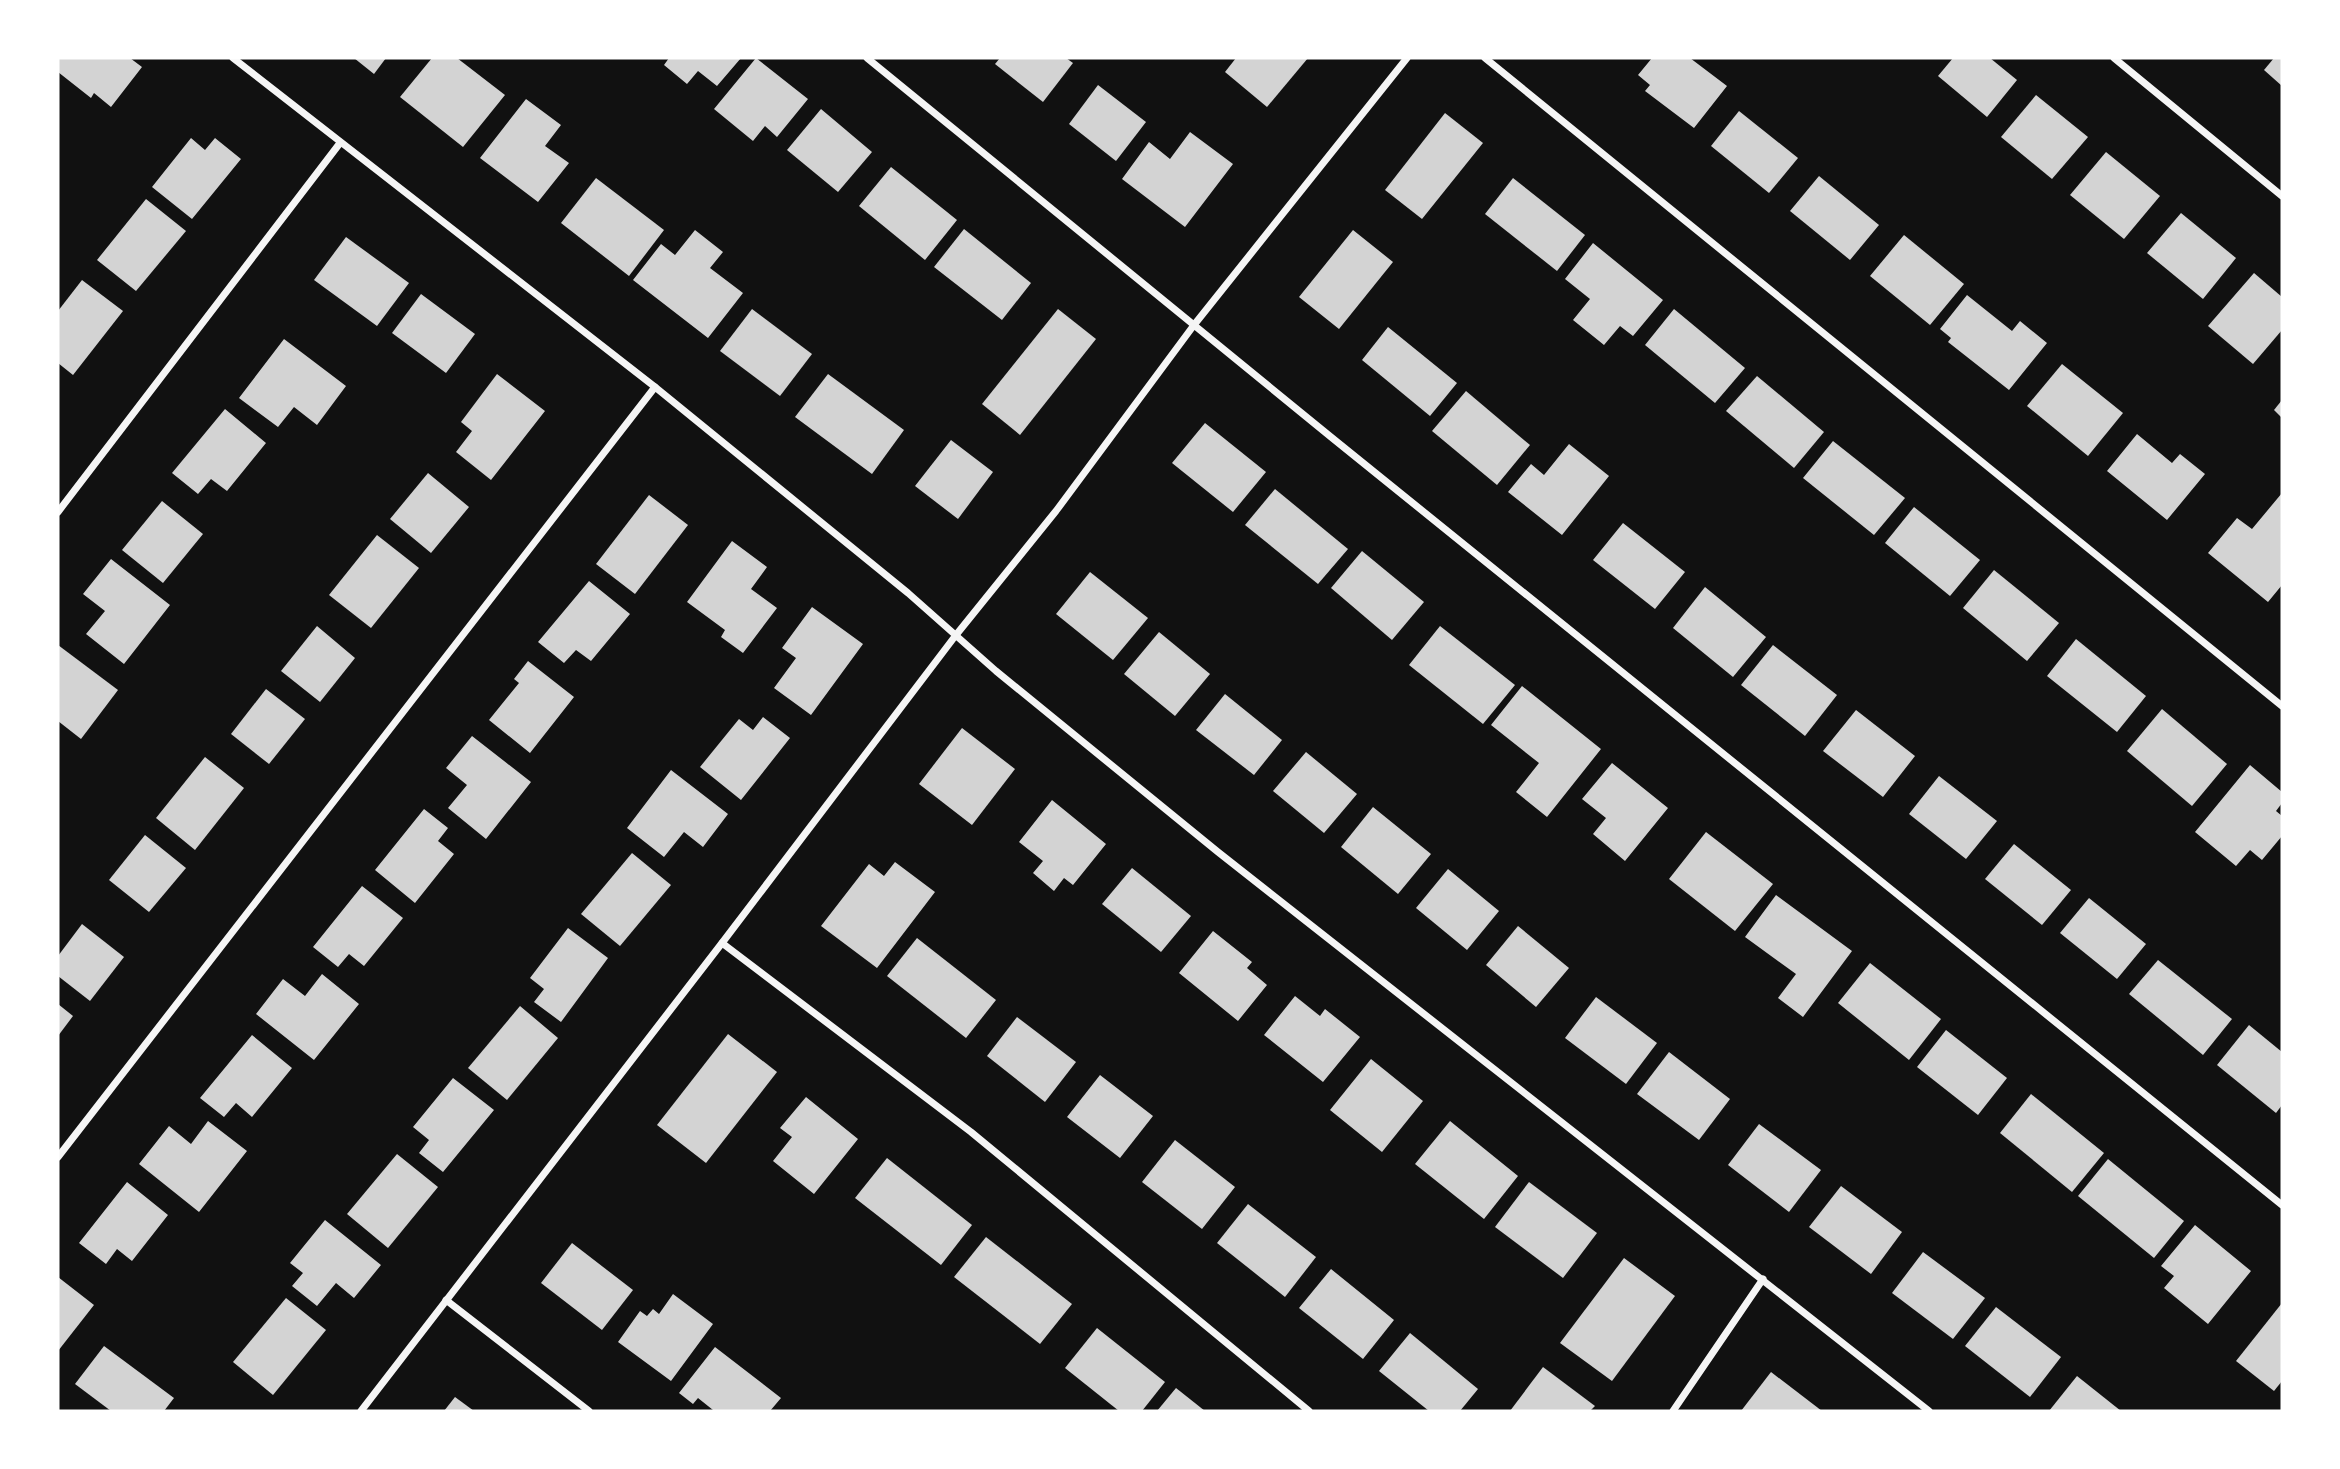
<svg xmlns="http://www.w3.org/2000/svg" width="2340" height="1469" viewBox="0 0 2340 1469" font-family="'Fira Sans Condensed',sans-serif">
<style>
.building{fill:#d3d3d3}
.lines{fill:none;stroke-linecap:round;stroke-linejoin:round}
.minor{stroke:#f5f5f5;stroke-width:7}
</style>
<rect width="100%" height="100%" fill="#111"/>
<g class="building">
<polygon points="58,58 130,58 142,67 111,107 94,93 91,98 58,72"/>
<polygon points="354,58 386,58 374,74"/>
<polygon points="432,58 457,58 505,95 463,147 400,97"/>
<polygon points="669,58 741,58 717,86 698,71 687,84 664,65"/>
<polygon points="756,58 808,99 777,137 765,126 753,141 714,109"/>
<polygon points="1000,58 1066,58 1073,63 1043,102 995,64"/>
<polygon points="1236,58 1308,58 1267,107 1225,72"/>
<polygon points="1652,58 1690,58 1727,86 1694,128 1645,91 1650,85 1638,75"/>
<polygon points="1953,58 1990,58 2017,80 1987,117 1938,76"/>
<polygon points="2274,58 2282,58 2282,86 2264,70"/>
<polygon points="1098,85 1146,122 1116,161 1069,124"/>
<polygon points="2036,95 2088,137 2052,179 2001,137"/>
<polygon points="526,99 561,125 545,146 569,163 538,202 480,158"/>
<polygon points="821,109 872,152 838,192 787,150"/>
<polygon points="1739,111 1798,158 1769,193 1711,146"/>
<polygon points="1445,113 1483,143 1422,219 1385,190"/>
<polygon points="1190,132 1233,164 1185,227 1122,179 1149,142 1170,159"/>
<polygon points="191,138 205,150 215,138 241,159 192,219 152,187"/>
<polygon points="2106,152 2160,196 2124,239 2070,195"/>
<polygon points="891,167 957,220 925,260 859,206"/>
<polygon points="1819,176 1879,225 1850,260 1790,211"/>
<polygon points="596,178 664,230 629,276 561,223"/>
<polygon points="1513,178 1585,235 1557,271 1485,214"/>
<polygon points="146,199 186,231 136,291 97,260"/>
<polygon points="2181,213 2236,258 2203,299 2147,253"/>
<polygon points="964,229 1031,283 1002,320 934,267"/>
<polygon points="695,230 723,252 710,268 743,293 708,338 633,280 661,244 675,255"/>
<polygon points="1353,230 1393,262 1339,329 1299,297"/>
<polygon points="1904,235 1964,284 1930,325 1870,276"/>
<polygon points="346,237 409,283 377,326 314,280"/>
<polygon points="1593,243 1663,300 1633,336 1620,326 1604,345 1573,320 1590,299 1565,279"/>
<polygon points="2254,273 2282,297 2282,330 2253,364 2208,326"/>
<polygon points="82,280 123,311 73,375 58,363 58,311"/>
<polygon points="421,294 475,334 446,373 392,333"/>
<polygon points="1967,295 2012,331 2020,321 2047,343 2009,390 1948,342 1951,338 1940,329"/>
<polygon points="752,309 812,354 780,396 720,351"/>
<polygon points="1058,309 1096,339 1020,435 982,404"/>
<polygon points="1674,309 1745,368 1715,403 1645,345"/>
<polygon points="1388,327 1457,383 1430,416 1362,360"/>
<polygon points="284,339 346,386 317,425 294,407 278,427 239,398"/>
<polygon points="2062,364 2123,413 2088,456 2027,406"/>
<polygon points="497,374 545,411 491,480 456,452 472,431 461,422"/>
<polygon points="828,374 904,430 872,474 795,417"/>
<polygon points="1757,376 1824,432 1794,468 1726,411"/>
<polygon points="1466,391 1530,445 1497,485 1432,431"/>
<polygon points="2282,400 2282,418 2274,410"/>
<polygon points="225,409 266,443 227,491 211,479 198,494 172,473"/>
<polygon points="1205,423 1266,472 1233,512 1172,463"/>
<polygon points="2137,434 2172,463 2180,454 2205,474 2167,520 2107,471"/>
<polygon points="951,440 993,472 958,519 915,486"/>
<polygon points="1833,441 1905,498 1874,535 1803,478"/>
<polygon points="1569,444 1609,476 1562,535 1508,492 1531,464 1544,475"/>
<polygon points="428,473 469,507 431,553 390,519"/>
<polygon points="1275,489 1348,549 1318,584 1245,525"/>
<polygon points="2282,493 2282,585 2268,602 2208,553 2237,518 2252,529"/>
<polygon points="649,495 688,525 635,594 596,564"/>
<polygon points="162,501 203,534 163,583 122,550"/>
<polygon points="1914,507 1980,560 1950,596 1885,543"/>
<polygon points="1623,523 1685,572 1655,609 1593,560"/>
<polygon points="377,535 419,568 371,628 329,595"/>
<polygon points="732,541 767,567 751,589 777,608 743,653 721,637 725,630 687,602"/>
<polygon points="1362,551 1424,602 1392,640 1331,588"/>
<polygon points="111,559 170,605 124,664 86,634 105,611 83,594"/>
<polygon points="1994,570 2059,623 2027,661 1963,608"/>
<polygon points="1090,572 1148,618 1113,660 1056,614"/>
<polygon points="589,581 630,614 591,661 576,650 564,663 538,642"/>
<polygon points="1705,587 1766,637 1733,677 1673,628"/>
<polygon points="812,607 863,644 811,715 774,688 796,658 782,648"/>
<polygon points="317,626 355,658 320,702 281,671"/>
<polygon points="1440,626 1515,685 1483,724 1409,665"/>
<polygon points="1159,632 1210,674 1175,716 1124,674"/>
<polygon points="2076,639 2146,696 2117,732 2047,676"/>
<polygon points="58,645 118,690 81,739 58,721"/>
<polygon points="1773,645 1837,695 1805,736 1741,685"/>
<polygon points="528,661 574,697 530,753 489,720 519,683 514,679"/>
<polygon points="1522,686 1601,749 1547,817 1516,792 1539,763 1491,725"/>
<polygon points="266,689 305,719 269,764 231,734"/>
<polygon points="1225,694 1282,740 1254,775 1196,730"/>
<polygon points="2162,709 2227,764 2192,806 2127,751"/>
<polygon points="1856,710 1915,756 1883,797 1823,751"/>
<polygon points="763,717 790,738 741,800 700,767 739,719 753,730"/>
<polygon points="962,728 1015,769 972,825 919,784"/>
<polygon points="472,736 531,782 486,839 448,808 467,785 446,768"/>
<polygon points="1306,752 1357,794 1324,833 1273,791"/>
<polygon points="205,757 244,788 195,850 156,818"/>
<polygon points="1612,763 1668,808 1625,861 1593,834 1606,818 1582,799"/>
<polygon points="2250,765 2282,792 2282,803 2276,811 2282,816 2282,836 2262,860 2250,850 2236,866 2195,832"/>
<polygon points="671,770 728,814 703,847 684,832 664,857 627,828"/>
<polygon points="1939,776 1997,821 1966,859 1909,814"/>
<polygon points="1052,800 1106,844 1073,885 1064,878 1054,891 1033,873 1043,861 1019,842"/>
<polygon points="1373,807 1431,854 1398,894 1341,847"/>
<polygon points="424,809 448,828 438,841 454,854 415,903 375,870"/>
<polygon points="1706,832 1773,884 1735,931 1669,879"/>
<polygon points="145,835 186,868 149,912 109,880"/>
<polygon points="2014,844 2071,890 2042,925 1985,879"/>
<polygon points="632,853 671,885 620,946 581,914"/>
<polygon points="895,862 935,892 877,968 821,926 869,864 884,876"/>
<polygon points="1132,868 1191,916 1161,952 1102,904"/>
<polygon points="1448,869 1499,911 1467,950 1416,908"/>
<polygon points="362,886 403,918 364,966 349,954 338,967 313,947"/>
<polygon points="1776,895 1852,951 1803,1017 1778,998 1796,974 1745,937"/>
<polygon points="2089,898 2146,944 2117,979 2060,933"/>
<polygon points="82,924 124,957 90,1001 58,976 58,956"/>
<polygon points="1518,926 1569,968 1536,1007 1486,965"/>
<polygon points="568,928 608,958 561,1022 534,1002 544,989 530,978"/>
<polygon points="1213,931 1252,962 1247,968 1267,985 1238,1021 1179,973"/>
<polygon points="917,938 996,1000 966,1038 887,976"/>
<polygon points="2158,960 2232,1019 2203,1055 2129,994"/>
<polygon points="1870,963 1941,1019 1909,1060 1838,1003"/>
<polygon points="322,974 359,1004 314,1060 256,1014 283,979 305,996"/>
<polygon points="1295,996 1320,1016 1325,1009 1360,1037 1323,1082 1264,1035"/>
<polygon points="1596,997 1657,1043 1626,1084 1565,1038"/>
<polygon points="58,1004 73,1016 58,1036"/>
<polygon points="520,1006 558,1038 507,1100 468,1068"/>
<polygon points="1017,1017 1076,1062 1045,1102 987,1056"/>
<polygon points="2249,1025 2282,1052 2282,1105 2276,1113 2217,1065"/>
<polygon points="1946,1030 2007,1078 1978,1115 1917,1067"/>
<polygon points="728,1034 777,1072 706,1163 657,1125"/>
<polygon points="252,1035 292,1068 252,1117 236,1103 224,1117 200,1098"/>
<polygon points="1669,1052 1730,1099 1699,1140 1637,1094"/>
<polygon points="1371,1059 1423,1101 1382,1152 1330,1110"/>
<polygon points="1100,1075 1153,1116 1120,1158 1067,1117"/>
<polygon points="453,1078 494,1110 443,1172 419,1153 429,1140 413,1127"/>
<polygon points="2031,1094 2104,1153 2072,1192 2000,1133"/>
<polygon points="806,1097 858,1139 814,1194 773,1161 792,1137 780,1128"/>
<polygon points="208,1121 247,1151 199,1212 139,1164 169,1126 191,1144"/>
<polygon points="1450,1121 1518,1176 1484,1219 1415,1164"/>
<polygon points="1759,1124 1821,1170 1789,1212 1728,1165"/>
<polygon points="1175,1140 1235,1187 1202,1229 1142,1182"/>
<polygon points="397,1154 438,1187 388,1248 347,1214"/>
<polygon points="887,1158 972,1225 941,1265 855,1198"/>
<polygon points="2108,1159 2184,1221 2154,1258 2078,1196"/>
<polygon points="127,1182 168,1215 132,1261 117,1249 106,1264 79,1243"/>
<polygon points="1529,1182 1597,1233 1563,1278 1495,1227"/>
<polygon points="1841,1186 1902,1232 1871,1274 1809,1227"/>
<polygon points="1248,1204 1316,1257 1285,1297 1217,1243"/>
<polygon points="325,1220 381,1265 354,1298 336,1283 317,1306 292,1286 303,1273 290,1263"/>
<polygon points="2195,1225 2251,1271 2208,1324 2164,1288 2174,1276 2161,1266"/>
<polygon points="986,1237 1072,1304 1040,1344 954,1277"/>
<polygon points="572,1243 633,1290 602,1330 541,1283"/>
<polygon points="1923,1252 1985,1298 1953,1339 1892,1293"/>
<polygon points="1624,1258 1675,1296 1612,1381 1560,1343"/>
<polygon points="1331,1269 1394,1320 1363,1359 1299,1308"/>
<polygon points="58,1277 94,1305 58,1351"/>
<polygon points="673,1294 713,1324 671,1381 618,1342 640,1311 647,1316 653,1309 659,1314"/>
<polygon points="286,1298 326,1330 273,1395 233,1362"/>
<polygon points="2282,1303 2282,1381 2274,1391 2236,1361"/>
<polygon points="1996,1307 2061,1357 2030,1397 1965,1346"/>
<polygon points="1097,1328 1165,1382 1142,1411 1119,1411 1065,1368"/>
<polygon points="1410,1333 1478,1389 1460,1411 1429,1411 1379,1371"/>
<polygon points="104,1346 174,1398 164,1411 111,1411 75,1384"/>
<polygon points="715,1347 781,1398 770,1411 712,1411 713,1410 698,1398 693,1404 679,1393"/>
<polygon points="1543,1367 1595,1406 1590,1411 1510,1411"/>
<polygon points="1771,1372 1822,1411 1741,1411"/>
<polygon points="2077,1376 2121,1411 2049,1411"/>
<polygon points="1176,1388 1205,1411 1157,1411"/>
<polygon points="455,1397 474,1411 444,1411"/>
</g>
<g class="lines">
<g class="minor">
<polyline points="233,58 655,387 908,593 996,671 1218,852 1929,1411"/>
<polyline points="867,58 1331,437 2282,1205"/>
<polyline points="1485,58 2282,706"/>
<polyline points="2114,58 2282,196"/>
<polyline points="58,512 340,143"/>
<polyline points="722,943 971,1132 1309,1411"/>
<polyline points="58,1157 655,387"/>
<polyline points="446,1300 589,1411"/>
<polyline points="361,1411 722,943 956,635 1056,511 1194,325 1407,58"/>
<polyline points="1673,1411 1763,1279"/>
</g>
</g>
<rect width="2340" height="1469" fill="none" stroke="#ffffff" stroke-width="119"/>
</svg>
